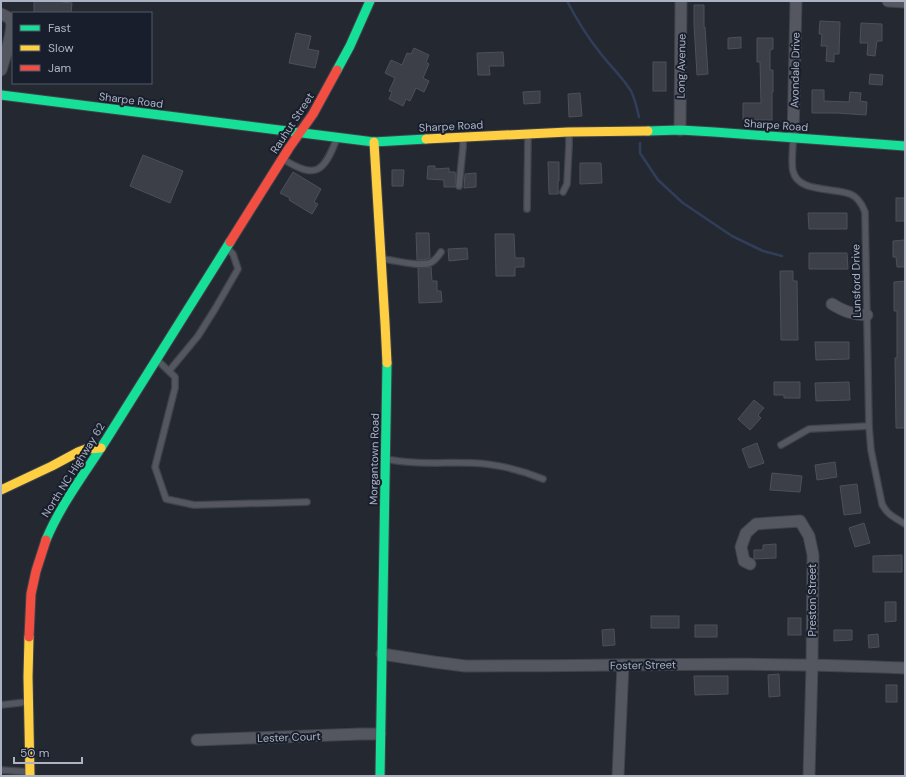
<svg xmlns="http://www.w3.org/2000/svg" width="906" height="777" viewBox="0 0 906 777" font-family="'DM Sans',sans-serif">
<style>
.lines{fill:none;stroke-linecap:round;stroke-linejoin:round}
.stream{stroke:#313e5a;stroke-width:2.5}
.building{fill:#3c3f48;stroke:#4b505a}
.lane-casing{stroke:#40434a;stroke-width:8}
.street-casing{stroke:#40434a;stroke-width:13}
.fast-casing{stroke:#40434a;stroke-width:11}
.slow-casing{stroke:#40434a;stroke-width:11}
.jam-casing{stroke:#40434a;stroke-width:11}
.lane{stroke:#545760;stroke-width:5.5}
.street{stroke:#545760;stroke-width:11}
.fast{stroke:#16e098;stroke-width:9}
.slow{stroke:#ffcf43;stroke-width:9}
.jam{stroke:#f24e42;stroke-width:9}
.labels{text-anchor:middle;stroke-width:4;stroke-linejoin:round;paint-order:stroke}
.street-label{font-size:11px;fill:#acb3c4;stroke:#181e2b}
</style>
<rect width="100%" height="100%" fill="#242831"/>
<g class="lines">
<g class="stream">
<path d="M567 1C576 18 586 35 598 50 608 64 622 76 631 91 635 99 637 108 639 117"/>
<polyline points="640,143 640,153 658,180 683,203 732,236 763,251 782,256"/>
</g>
</g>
<g class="building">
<polygon points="34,1 62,1 62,2 72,3 71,13 34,13"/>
<polygon points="694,5 704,5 704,27 705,27 708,74 697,75 694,24"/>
<polygon points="820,21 840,22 839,54 834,54 834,62 826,61 827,46 821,46 822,34 819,34"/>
<polygon points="861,23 882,24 882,41 877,41 875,56 867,55 868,43 860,43"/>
<polygon points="296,33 311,36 308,49 319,51 315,68 289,63"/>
<polygon points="741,37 741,48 728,49 728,38"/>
<polygon points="757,38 773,38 773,49 770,50 770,70 773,70 773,92 772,92 772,120 743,120 743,103 761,103 760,62 757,62"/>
<polygon points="414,48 429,55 426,62 429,64 423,78 429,81 424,92 416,88 410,101 406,99 403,106 389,99 392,92 389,91 395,78 385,73 391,60 402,65 407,53 411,54"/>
<polygon points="503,52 504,66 489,66 490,75 478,75 477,53"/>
<rect x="653" y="62" width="13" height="29"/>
<polygon points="870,74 883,75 882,85 869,84"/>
<polygon points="812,90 824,90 824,101 849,102 850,92 861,93 860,101 867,102 866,115 837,113 812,113"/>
<polygon points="540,91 540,103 524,104 523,92"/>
<polygon points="580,93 582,116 569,117 568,94"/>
<polygon points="143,155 183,171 170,203 130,186"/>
<polygon points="548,162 559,162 559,181 558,181 558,194 549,194"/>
<polygon points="580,163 601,163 602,183 580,184"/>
<polygon points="428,166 435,166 435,169 449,168 449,172 455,172 455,174 456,174 455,187 444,187 444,180 427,179"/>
<polygon points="392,170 404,170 403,186 392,186"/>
<polygon points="293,172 321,189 314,202 318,204 312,214 289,200 290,198 280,193"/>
<polygon points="476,173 476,187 464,188 465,174"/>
<rect x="896" y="198" width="9" height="23"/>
<polygon points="808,213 847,213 847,229 809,229"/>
<polygon points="416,233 429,233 430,258 424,260 417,260"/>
<polygon points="495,234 514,234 515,258 524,258 524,267 515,267 515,276 496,276"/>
<polygon points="905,240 905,267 897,267 896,257 893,257 893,241"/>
<polygon points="467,248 468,259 449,261 448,249"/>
<polygon points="809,253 847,253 848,269 809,269"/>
<polygon points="431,267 432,281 437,281 437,291 441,291 442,302 419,303 418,268"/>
<polygon points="780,271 793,271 793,281 797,281 798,340 781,340"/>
<polygon points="905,281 905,428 896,428 895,358 897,358 897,311 894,311 894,282"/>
<polygon points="815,342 849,342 849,359 816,360"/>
<polygon points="774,382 800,382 800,398 784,398 784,395 774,395"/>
<polygon points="849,382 850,400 816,401 815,383"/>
<polygon points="754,400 764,408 758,415 761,418 750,430 738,419"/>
<polygon points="757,443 764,463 749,468 742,449"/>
<polygon points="835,462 837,477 817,480 815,465"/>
<polygon points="772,473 802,476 800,492 770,490"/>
<polygon points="857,484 861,513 844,515 840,486"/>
<polygon points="864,523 870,543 855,547 849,528"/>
<polygon points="776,544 776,558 754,559 754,550 763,550 763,545"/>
<polygon points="902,555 902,572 873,572 873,556"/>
<polygon points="885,602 896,602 896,621 885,622"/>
<rect x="651" y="616" width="28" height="12"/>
<rect x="788" y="618" width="13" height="17"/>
<rect x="695" y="625" width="22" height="12"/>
<polygon points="614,629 615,645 603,646 602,630"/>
<polygon points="834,630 852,630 852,640 834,641"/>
<polygon points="878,634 879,647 869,648 868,635"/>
<polygon points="779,674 780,696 769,697 768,675"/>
<polygon points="694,676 728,676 728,694 695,695"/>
<rect x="886" y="685" width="11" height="17"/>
</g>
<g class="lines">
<g class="lane-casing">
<g id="lane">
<path d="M793 140C793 148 791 163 793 171 798 193 832 187 850 194 858 197 862 204 865 212L869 426 871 450 882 504C887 515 896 518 905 524"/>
<path d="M283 159C316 180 324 172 337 138"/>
<polyline points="459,186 463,147 463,138"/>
<polyline points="563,192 567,184 569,145 569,133"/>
<polyline points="527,209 528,135"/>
<path d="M382 259C396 260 417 267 430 263 435 261 438 256 441 252"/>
<polyline points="156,359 175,377 175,388 155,467 166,499 194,505 307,502"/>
<polyline points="169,371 198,336 215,309 238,269 233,254 227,248"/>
<polyline points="781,445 809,429 869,426"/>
<path d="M386 459C415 465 444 462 473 463 497 464 521 470 543 479"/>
<polyline points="1,705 27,702"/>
<polyline points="1,770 29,772"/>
</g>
</g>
<g class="street-casing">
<g id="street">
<polyline points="888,1 905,2"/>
<path d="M1 14C5 16 10 17 11 21 14 29 4 60 1 70"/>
<polyline points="680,130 681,1"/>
<polyline points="793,138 796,1"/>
<path d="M832 304C845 312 852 314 867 315"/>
<polyline points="750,564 744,561 741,547 746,533 756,524 800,521 809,536 813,555 812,665 809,776"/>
<path d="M382 654 434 662 465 666C612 666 758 661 905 668"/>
<polyline points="197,740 360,734 380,734"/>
<polyline points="618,776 623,665"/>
</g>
</g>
<g class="fast-casing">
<g id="fast">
<polyline points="337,70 350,46 370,1"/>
<polyline points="1,95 374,142 426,139"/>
<polyline points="648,131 680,130 714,132 905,146"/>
<path d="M46 540C61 504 85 473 106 440 147 374 188 308 230 242"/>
<polyline points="380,776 387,363"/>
</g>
</g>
<g class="slow-casing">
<g id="slow">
<polyline points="426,139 568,132 648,131"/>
<polyline points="374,142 385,323 387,363"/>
<polyline points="1,490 52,466 78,452 86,449 101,448"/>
<polyline points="29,637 28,677 30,776"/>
</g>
</g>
<g class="jam-casing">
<g id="jam">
<polyline points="230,242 289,148 313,114 337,70"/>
<polyline points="29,637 31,594 36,571 46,540"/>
</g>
</g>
<use href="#lane" class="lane"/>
<use href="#street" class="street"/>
<use href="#fast" class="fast"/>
<use href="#slow" class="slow"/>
<use href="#jam" class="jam"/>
</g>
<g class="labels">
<g class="street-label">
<text transform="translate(681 66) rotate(-89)" y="4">Long Avenue</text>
<text transform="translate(795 70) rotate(-89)" y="4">Avondale Drive</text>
<text transform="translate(131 100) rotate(7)" y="4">Sharpe Road</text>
<text transform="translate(292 123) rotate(-57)" y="4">Rauhut Street</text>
<text transform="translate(776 125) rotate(4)" y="4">Sharpe Road</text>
<text transform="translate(451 126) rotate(-3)" y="4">Sharpe Road</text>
<text transform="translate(856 281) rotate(-91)" y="4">Lunsford Drive</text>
<text transform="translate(374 459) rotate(-89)" y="4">Morgantown Road</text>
<text transform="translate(73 470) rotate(-58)" y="4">North NC Highway 62</text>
<text transform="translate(812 600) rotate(-90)" y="4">Preston Street</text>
<text transform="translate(643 665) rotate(-1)" y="4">Foster Street</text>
<text transform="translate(289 737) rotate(-2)" y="4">Lester Court</text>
</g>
</g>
<rect width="906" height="777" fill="none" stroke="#acb3c4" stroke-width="4"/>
<rect x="12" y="12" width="140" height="72" fill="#181e2b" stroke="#535a68"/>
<rect x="20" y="25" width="20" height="6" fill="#16e098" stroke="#535a68"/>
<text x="48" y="32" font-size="12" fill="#acb3c4">Fast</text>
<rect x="20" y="45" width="20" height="6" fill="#ffcf43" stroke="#535a68"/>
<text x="48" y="52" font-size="12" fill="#acb3c4">Slow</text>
<rect x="20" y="65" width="20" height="6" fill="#f24e42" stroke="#535a68"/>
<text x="48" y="72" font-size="12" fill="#acb3c4">Jam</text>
<path d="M14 757v6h68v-6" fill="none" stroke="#acb3c4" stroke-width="2"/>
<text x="20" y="757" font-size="12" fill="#acb3c4" stroke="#181e2b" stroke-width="3" paint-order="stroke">50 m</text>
</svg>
